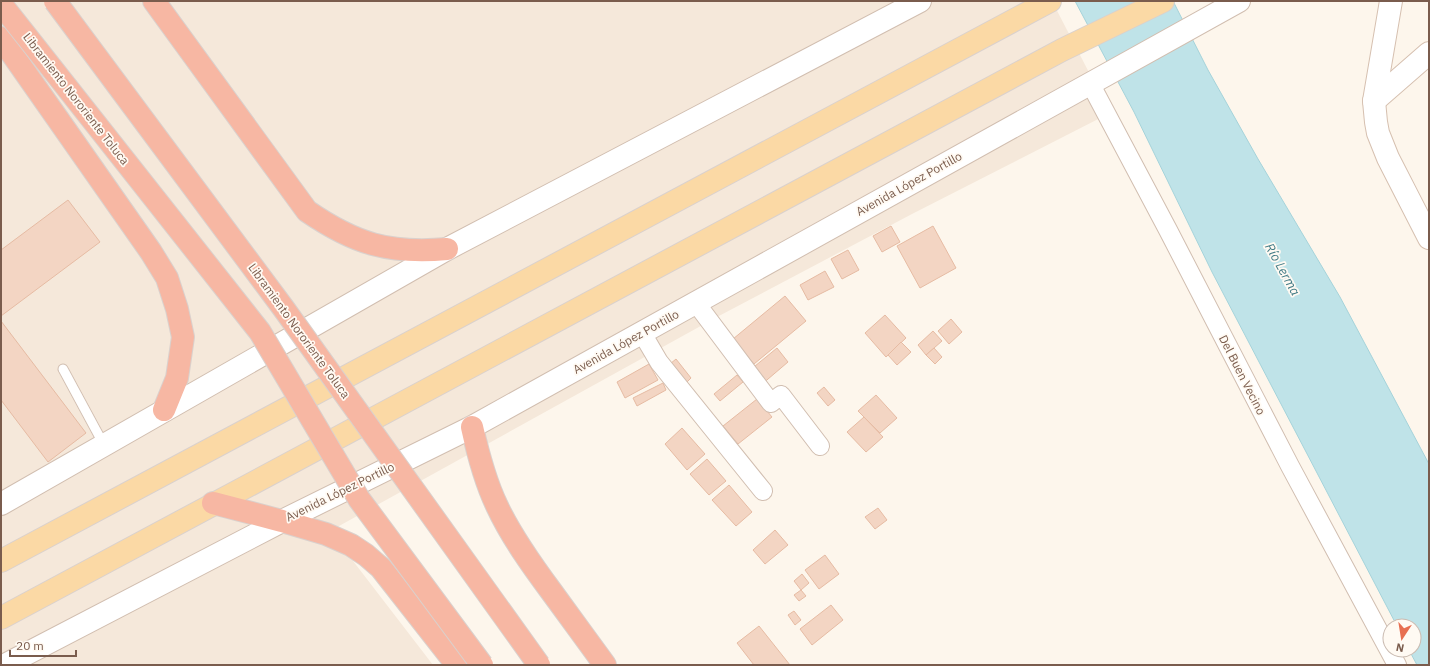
<svg xmlns="http://www.w3.org/2000/svg" width="1430" height="666" viewBox="0 0 1430 666" font-family="'IBM Plex Sans',sans-serif">
<style>
.residential{fill:#f5e8da}
.water{fill:#bfe3e8;stroke:#a5d3da}
.building{fill:#f3d5c3;stroke:#e6bba3}
.lines{fill:none;stroke-linecap:round;stroke-linejoin:round}
.service-casing{stroke:#d1beb0;stroke-width:11}
.minor-casing{stroke:#d1beb0;stroke-width:20}
.tertiary-casing{stroke:#d1beb0;stroke-width:24}
.secondary-casing{stroke:#d6c0b0;stroke-width:24}
.primary-casing{stroke:#dad1cd;stroke-width:24}
.motorway-casing{stroke:#dad1cd;stroke-width:24}
.service{stroke:#fff;stroke-width:9}
.minor{stroke:#fff;stroke-width:18}
.tertiary{stroke:#fff;stroke-width:22}
.secondary{stroke:#fff;stroke-width:22}
.primary{stroke:#fbd9a5;stroke-width:22}
.motorway{stroke:#f7b7a3;stroke-width:22}
.motorway-bridge-casing{stroke:#dad1cd;stroke-width:24;stroke-linecap:butt}
.motorway-bridge{stroke:#f7b7a3;stroke-width:22}
.labels{text-anchor:middle;stroke-width:3.5;stroke-linejoin:round;paint-order:stroke}
.street-label{font-size:12px;fill:#7a5c4d;stroke:#fffaf3}
.water-label{font-size:13px;font-style:italic;fill:#437c86;stroke:#fffaf3}
</style>
<rect width="100%" height="100%" fill="#fdf6ec"/>
<polygon class="residential" points="1,1 1052,1 1110,113 912,214 717,317 330,531 433,665 1,665"/>
<polygon class="water" points="1075,1 1173,1 1208,70 1258,159 1340,297 1429,464 1429,665 1417,665 1409,650 1414,650 1414,626 1397,626 1212,272 1134,112"/>
<g class="building">
<polygon points="68,200 100,242 1,316 1,250"/>
<polygon points="891,226 900,242 882,252 873,236"/>
<polygon points="933,226 956,268 920,288 897,246"/>
<polygon points="848,250 859,270 842,279 831,259"/>
<polygon points="825,271 834,287 808,300 800,285"/>
<polygon points="785,296 806,321 754,364 733,339"/>
<polygon points="885,315 906,338 886,357 865,333"/>
<polygon points="951,319 962,332 949,344 938,331"/>
<polygon points="1,321 86,433 48,462 1,400"/>
<polygon points="933,331 942,341 926,355 918,345"/>
<polygon points="901,342 911,352 897,365 888,355"/>
<polygon points="777,348 788,362 761,385 749,371"/>
<polygon points="934,348 942,357 935,364 926,355"/>
<polygon points="676,359 691,378 686,383 670,364"/>
<polygon points="649,364 658,380 625,398 617,382"/>
<polygon points="737,375 743,382 720,401 714,394"/>
<polygon points="663,383 666,390 637,406 633,398"/>
<polygon points="824,387 835,400 828,406 817,393"/>
<polygon points="876,395 897,418 880,433 858,411"/>
<polygon points="757,399 772,417 738,444 723,426"/>
<polygon points="864,417 883,437 866,452 847,432"/>
<polygon points="682,428 705,454 687,470 665,444"/>
<polygon points="707,459 726,481 709,495 690,474"/>
<polygon points="729,485 752,512 736,526 712,500"/>
<polygon points="878,508 887,520 875,529 865,517"/>
<polygon points="775,530 788,545 765,564 753,550"/>
<polygon points="825,555 839,574 819,589 805,570"/>
<polygon points="802,574 809,583 801,590 794,581"/>
<polygon points="801,590 806,596 799,601 794,595"/>
<polygon points="831,605 843,620 812,645 800,629"/>
<polygon points="794,611 801,620 795,625 788,615"/>
<polygon points="759,626 790,665 754,665 737,643"/>
</g>
<g class="lines">
<g class="service-casing">
<polyline id="service" points="63,369 104,445"/>
</g>
<g class="minor-casing">
<g id="minor">
<polyline points="1090,83 1168,230 1290,466 1397,665"/>
<polyline points="696,303 771,403 781,395 820,446"/>
<polyline points="642,333 659,362 763,491"/>
</g>
</g>
<g class="tertiary-casing">
<g id="tertiary">
<polyline points="1,504 447,249 920,1"/>
<polyline points="5,665 282,521 472,427 1239,1"/>
</g>
</g>
<g class="secondary-casing">
<g id="secondary">
<polyline points="1391,1 1374,101 1376,122 1378,133 1388,158 1429,238"/>
<polyline points="1374,101 1429,53"/>
</g>
</g>
<g class="primary-casing">
<g id="primary">
<polyline points="1,561 1050,1"/>
<polyline points="1,618 1062,50 1163,1"/>
</g>
</g>
<g class="motorway-casing">
<g id="motorway">
<path d="M154 1 307 211C355 244 389 254 447 249"/>
<polyline points="1,38 151,252 167,278 177,309 183,337 177,378 164,410"/>
<path d="M472 427C478 454 485 481 497 506 511 536 531 564 551 591 569 616 587 640 605 665"/>
<polyline points="213,503 282,521 326,534 351,545 366,555 381,568 457,665"/>
</g>
</g>
<use href="#service" class="service"/>
<use href="#minor" class="minor"/>
<use href="#tertiary" class="tertiary"/>
<use href="#secondary" class="secondary"/>
<use href="#primary" class="primary"/>
<use href="#motorway" class="motorway"/>
<g class="motorway-bridge-casing">
<g id="motorway-bridge">
<polyline points="55,1 284,309 539,665"/>
<polyline points="1,4 260,332 359,499 482,665"/>
</g>
</g>
<use href="#motorway-bridge" class="motorway-bridge"/>
</g>
<g class="labels">
<g class="street-label">
<text transform="translate(76 99) rotate(52)" y="4">Libramiento Nororiente Toluca</text>
<text transform="translate(909 184) rotate(-29)" y="4">Avenida López Portillo</text>
<text transform="translate(299 331) rotate(54)" y="4">Libramiento Nororiente Toluca</text>
<text transform="translate(626 342) rotate(-29)" y="4">Avenida López Portillo</text>
<text transform="translate(1242 375) rotate(63)" y="4">Del Buen Vecino</text>
<text transform="translate(340 492) rotate(-26)" y="4">Avenida López Portillo</text>
</g>
<g class="water-label">
<text transform="translate(1283 269) rotate(61)" y="5">Río Lerma</text>
</g>
</g>
<rect width="1430" height="666" fill="none" stroke="#7a5c4d" stroke-width="4"/>
<g transform="translate(1402 638) rotate(192)"><circle r="19" fill="#fffaf3" stroke="#cabbb1"/>
<path d="M0-3L7 15L0 10L-7 15Z" fill="#e76f51"/>
<text y="-6" font-size="11" font-weight="bold" text-anchor="middle" fill="#7a5c4d">N</text>
</g>
<path d="M10 650v6h66v-6" fill="none" stroke="#7a5c4d" stroke-width="2"/>
<text x="16" y="650" font-size="12" fill="#7a5c4d" stroke="#fffaf3" stroke-width="3" paint-order="stroke">20 m</text>
</svg>
